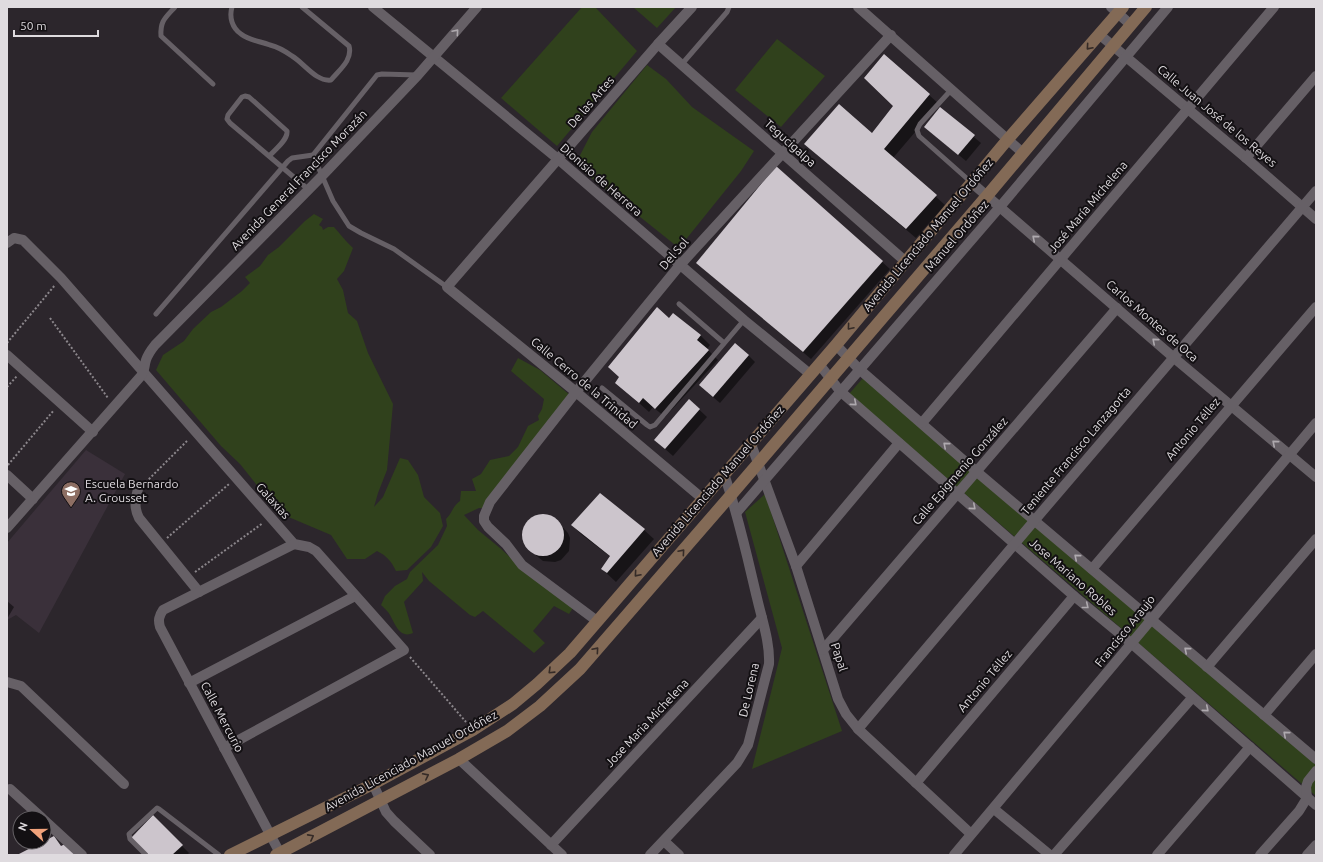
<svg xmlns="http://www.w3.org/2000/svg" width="1323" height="862" viewBox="0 0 1323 862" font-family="Ubuntu,sans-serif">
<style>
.built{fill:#3a303a}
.green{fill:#30411c}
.shadow{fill:#0007}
.building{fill:#ccc5cc}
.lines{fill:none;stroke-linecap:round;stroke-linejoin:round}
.path{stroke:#8b868b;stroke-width:2;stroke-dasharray:2 2;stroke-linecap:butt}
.service{stroke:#666066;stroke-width:5}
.minor{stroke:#666066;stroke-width:10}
.secondary{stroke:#836a56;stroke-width:12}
.oneway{stroke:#afaaaf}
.oneway2{stroke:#352b27}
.labels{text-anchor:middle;stroke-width:4;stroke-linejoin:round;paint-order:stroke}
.street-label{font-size:12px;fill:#dfdbdf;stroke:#131013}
.poi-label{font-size:12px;fill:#dfdbdf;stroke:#131013;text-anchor:start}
</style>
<rect width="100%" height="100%" fill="#2c262c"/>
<polygon class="built" points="86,450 125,474 39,633 16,615 7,620 7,543"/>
<g class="green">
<polygon points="582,7 595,7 637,51 557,146 501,98"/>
<polygon points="633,7 676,7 657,28"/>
<polygon points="777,39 825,76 781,127 735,90"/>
<polygon points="647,65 666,79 692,107 754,151 741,171 679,248 575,165 592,132"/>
<path d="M314 214 323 219 319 225 322 227 323 230 328 227H334L346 241 353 248 344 271 337 279 343 290 348 313 357 321 368 353 393 404 387 470 378 493 374 507 383 497 400 458 408 460 418 475 424 497 440 513 443 526 431 547 407 570 396 571C391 561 387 556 377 551L365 559H347L331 535 279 513 240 464 221 446 156 370 163 355 184 341 193 329 211 312 221 307 242 291 250 283 245 277 260 266 268 255 279 247 305 221Z"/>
<path d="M518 358 540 370 571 396 486 508H479L464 515 478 530 500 548 527 573 573 608 569 614 554 606 533 631 545 643 534 653 483 611 475 617 470 615 429 581 422 572 423 581 404 602 413 633C400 639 395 624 390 615 388 611 384 608 381 605L385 596 395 586 407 579 410 572 438 545 447 526 446 519C453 512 452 507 460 501L461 491H476L472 479 481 474 490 460 509 456 518 447 528 426 539 420 538 416 542 409 544 399 511 371Z"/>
<polygon points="863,378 1316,765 1316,796 849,394"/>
<polygon points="765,494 842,731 752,769 782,648 745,512"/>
</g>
<g class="shadow">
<polygon points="929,95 939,104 893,158 945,205 916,238 815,153 806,144 872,134"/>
<polygon points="940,109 981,143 966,161 925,127"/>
<polygon points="776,167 890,269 811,359 704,269"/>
<polygon points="674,314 701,336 710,345 707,349 718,360 665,417 653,407 649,412 616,382"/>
<polygon points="748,355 755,362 720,403 707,392"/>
<polygon points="689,400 707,417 673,456 655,440"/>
<polygon points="600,495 644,530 654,539 616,582 602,569 611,557 582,535 572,525"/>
<polygon points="543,515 550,516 556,520 568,533 570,538 569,551 561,560 555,562 543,561 538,557 526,545 524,538 524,532 526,525 531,520 537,516"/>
<polygon points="7,601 14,607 7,619"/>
<polygon points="153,817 189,853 187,855 150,855"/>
</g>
<g class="building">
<polygon points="884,54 930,94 884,149 937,195 906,229 804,144 839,104 872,133 893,106 864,78"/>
<polygon points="940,107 975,135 958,155 924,127"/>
<polygon points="776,166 883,261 803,352 696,263"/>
<polygon points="657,307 669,318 673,313 701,335 697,340 709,350 655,409 643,398 639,403 615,383 619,377 608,367"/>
<polygon points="735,343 749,355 713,397 699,385"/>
<polygon points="689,399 700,409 665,449 654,440"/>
<polygon points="600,493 645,529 607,573 601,569 610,556 571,525"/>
<circle cx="543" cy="535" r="21"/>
<polygon points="153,815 183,845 172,855 148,855 131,838"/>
<polygon points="54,836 61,846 67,843 77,854 74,855 17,855"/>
</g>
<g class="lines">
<g class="path">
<polyline points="50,318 108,398"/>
<polyline points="7,343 55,285"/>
<polyline points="7,387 17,376"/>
<polyline points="8,465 54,410"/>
<polyline points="146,482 188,440"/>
<polyline points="167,538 229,484"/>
<polyline points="195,572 263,523"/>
<polyline points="410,657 466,722"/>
</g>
<g class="service">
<path d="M175 7C165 18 160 21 161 36L213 84"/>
<path d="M232 7C229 17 232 28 241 34 250 41 260 41 270 45 278 47 285 51 292 56 304 63 316 82 331 80 339 70 353 60 349 46L302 7"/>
<polyline points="682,64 727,12 729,7"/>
<polyline points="417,75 382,74 377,75 313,155 333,201 349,226 361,233 394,249 447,287"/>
<polyline points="952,89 920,124 917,130 919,136 972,183"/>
<path d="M269 156C275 150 288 140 287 131L249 97 245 96 242 97 228 115 227 119 230 123 309 190"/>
<polyline points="679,304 724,343"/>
<polyline points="156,314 288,161 292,158 313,155"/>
<polyline points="602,388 647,425 650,427 655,425 744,320"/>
<polyline points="146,855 130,839 129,834 157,808 159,809 219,855"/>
</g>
<g class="minor">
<polyline points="373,7 558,159 744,320 810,374"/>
<polyline points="692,7 658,44 447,287 576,392 703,499"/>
<polyline points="858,7 1023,153"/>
<polyline points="1111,7 1131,25"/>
<polyline points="1100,35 1246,158 1316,219"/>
<polyline points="658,44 905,261"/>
<polyline points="1246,158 1316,76"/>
<polyline points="972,183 1173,357 1316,477"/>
<polyline points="7,243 14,238 23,240 61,278 294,544 309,547 316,551 404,650 224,748"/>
<polyline points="836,345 859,369 977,472 1316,759"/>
<polyline points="7,355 93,432"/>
<polyline points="819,364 840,391 1074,596 1131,643 1316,805"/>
<polyline points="922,423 1274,7"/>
<polyline points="751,444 796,566 838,699 846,714 858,729 971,834"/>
<polyline points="7,475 33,499"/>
<path d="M138 489C135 501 134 508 139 518L199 592"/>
<polyline points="737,512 999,208 1168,7"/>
<path d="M7 528 141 376C145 371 144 366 146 360 148 354 151 350 155 345L322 176 418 75 477 7"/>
<polyline points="796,566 899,443"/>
<polyline points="1092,569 1316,307"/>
<polyline points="597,621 522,565 506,544 488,527 484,521 484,516 490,502 576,392 680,265 891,35"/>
<polyline points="823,650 1117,308"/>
<polyline points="1207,667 1316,539"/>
<polyline points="7,682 21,686 124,784"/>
<polyline points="189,683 355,596"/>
<polyline points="1264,715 1316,654"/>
<polyline points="858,729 1034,521 1316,191"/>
<polyline points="459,759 562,855"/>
<polyline points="916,783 1074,596"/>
<polyline points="373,784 386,812 394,821 430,855"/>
<polyline points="10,789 42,818"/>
<polyline points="994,809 1050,855"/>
<polyline points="44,820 82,855"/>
<polyline points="664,841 679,855"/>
<polyline points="551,845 762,618"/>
<path d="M281 855 160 627C158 620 159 616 163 610L294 544"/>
<path d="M650 855 737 763 748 745 769 664C770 642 762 620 757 598 747 556 738 514 724 474"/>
<polyline points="954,855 1316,423"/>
<polyline points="1054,855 1192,698"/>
<polyline points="1157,855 1250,747"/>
<polyline points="1260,855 1299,811 1307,798 1306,787 1308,781 1316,771"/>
<polyline points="1307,855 1316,845"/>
</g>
<g class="secondary">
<polyline points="230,855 373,784 473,730 513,704 537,684 570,653 836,345 1008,139 1123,7"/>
<polyline points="276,855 459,759 507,731 540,706 580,669 731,495 986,197 1146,7"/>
</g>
</g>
<defs><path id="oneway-chevron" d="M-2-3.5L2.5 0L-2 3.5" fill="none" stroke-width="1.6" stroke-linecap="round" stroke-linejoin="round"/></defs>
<g class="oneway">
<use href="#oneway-chevron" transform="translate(456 32) rotate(-49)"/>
<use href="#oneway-chevron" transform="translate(1035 238) rotate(-140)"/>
<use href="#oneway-chevron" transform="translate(1155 341) rotate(-139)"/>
<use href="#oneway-chevron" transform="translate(854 403) rotate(41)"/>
<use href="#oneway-chevron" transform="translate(1275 443) rotate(-140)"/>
<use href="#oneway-chevron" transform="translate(946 445) rotate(-139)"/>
<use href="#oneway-chevron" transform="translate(973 507) rotate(41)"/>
<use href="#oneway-chevron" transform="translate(1077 557) rotate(-140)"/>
<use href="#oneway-chevron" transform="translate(1086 606) rotate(39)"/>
<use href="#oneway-chevron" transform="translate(1187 650) rotate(-140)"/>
<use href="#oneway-chevron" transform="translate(1206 709) rotate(40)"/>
<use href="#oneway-chevron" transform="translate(1286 734) rotate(-139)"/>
</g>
<g class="oneway2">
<use href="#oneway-chevron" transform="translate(1089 47) rotate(131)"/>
<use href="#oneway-chevron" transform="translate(850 327) rotate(130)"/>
<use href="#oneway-chevron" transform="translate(682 552) rotate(-49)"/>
<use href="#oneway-chevron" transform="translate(637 574) rotate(131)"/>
<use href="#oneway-chevron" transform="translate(596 650) rotate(-49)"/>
<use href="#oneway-chevron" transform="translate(551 671) rotate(136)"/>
<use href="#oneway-chevron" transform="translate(426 776) rotate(-27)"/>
<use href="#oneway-chevron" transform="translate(311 837) rotate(-28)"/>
</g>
<defs>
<g id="school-pin" transform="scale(1)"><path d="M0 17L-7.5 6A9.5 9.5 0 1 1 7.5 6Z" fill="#8d6e63" stroke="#131013"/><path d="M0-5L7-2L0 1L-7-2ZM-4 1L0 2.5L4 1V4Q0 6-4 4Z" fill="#fff"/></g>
</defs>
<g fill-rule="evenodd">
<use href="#school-pin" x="71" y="491"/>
</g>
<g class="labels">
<g class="street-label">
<text transform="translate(591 102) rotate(-49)" y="4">De las Artes</text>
<text transform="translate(1217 116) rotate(40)" y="4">Calle Juan José de los Reyes</text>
<text transform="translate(790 143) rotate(42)" y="4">Tegucigalpa</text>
<text transform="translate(299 180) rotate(-46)" y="4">Avenida General Francisco Morazán</text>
<text transform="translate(601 180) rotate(41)" y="4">Dionisio de Herrera</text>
<text transform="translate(1088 207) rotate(-50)" y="4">José María Michelena</text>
<text transform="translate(928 235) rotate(-50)" y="4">Avenida Licenciado Manuel Ordóñez</text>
<text transform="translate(957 236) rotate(-49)" y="4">Manuel Ordóñez</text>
<text transform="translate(674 254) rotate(-49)" y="4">Del Sol</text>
<text transform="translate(1152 321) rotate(41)" y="4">Carlos Montes de Oca</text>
<text transform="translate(584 383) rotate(40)" y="4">Calle Cerro de la Trinidad</text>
<text transform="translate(1193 429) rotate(-50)" y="4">Antonio Téllez</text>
<text transform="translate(1076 451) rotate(-50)" y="4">Teniente Francisco Lanzagorta</text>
<text transform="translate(960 471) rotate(-49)" y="4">Calle Epigmenio González</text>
<text transform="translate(718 481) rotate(-49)" y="4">Avenida Licenciado Manuel Ordóñez</text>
<text transform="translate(273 501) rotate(48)" y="4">Galaxias</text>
<text transform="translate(1073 577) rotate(41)" y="4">Jose Mariano Robles</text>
<text transform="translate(1125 631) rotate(-51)" y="4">Francisco Araujo</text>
<text transform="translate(839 657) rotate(72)" y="4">Papal</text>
<text transform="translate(985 681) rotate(-50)" y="4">Antonio Téllez</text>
<text transform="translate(749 690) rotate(-77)" y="4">De Lorena</text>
<text transform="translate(222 717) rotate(62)" y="4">Calle Mercurio</text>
<text transform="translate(647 723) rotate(-47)" y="4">Jose Maria Michelena</text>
<text transform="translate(411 761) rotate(-29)" y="4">Avenida Licenciado Manuel Ordóñez</text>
</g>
<g class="poi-label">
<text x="85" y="488">Escuela Bernardo<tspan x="85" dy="14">A. Grousset</tspan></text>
</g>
</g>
<rect width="1323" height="862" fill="none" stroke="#dfdbdf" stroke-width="16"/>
<g transform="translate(32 830) rotate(291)"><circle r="19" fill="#131013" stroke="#656165"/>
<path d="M0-3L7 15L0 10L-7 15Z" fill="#f1a27b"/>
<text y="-6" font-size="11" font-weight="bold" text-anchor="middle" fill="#dfdbdf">N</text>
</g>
<path d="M14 30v6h84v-6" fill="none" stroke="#dfdbdf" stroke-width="2"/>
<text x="20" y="30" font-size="12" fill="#dfdbdf" stroke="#131013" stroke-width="3" paint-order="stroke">50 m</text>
</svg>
